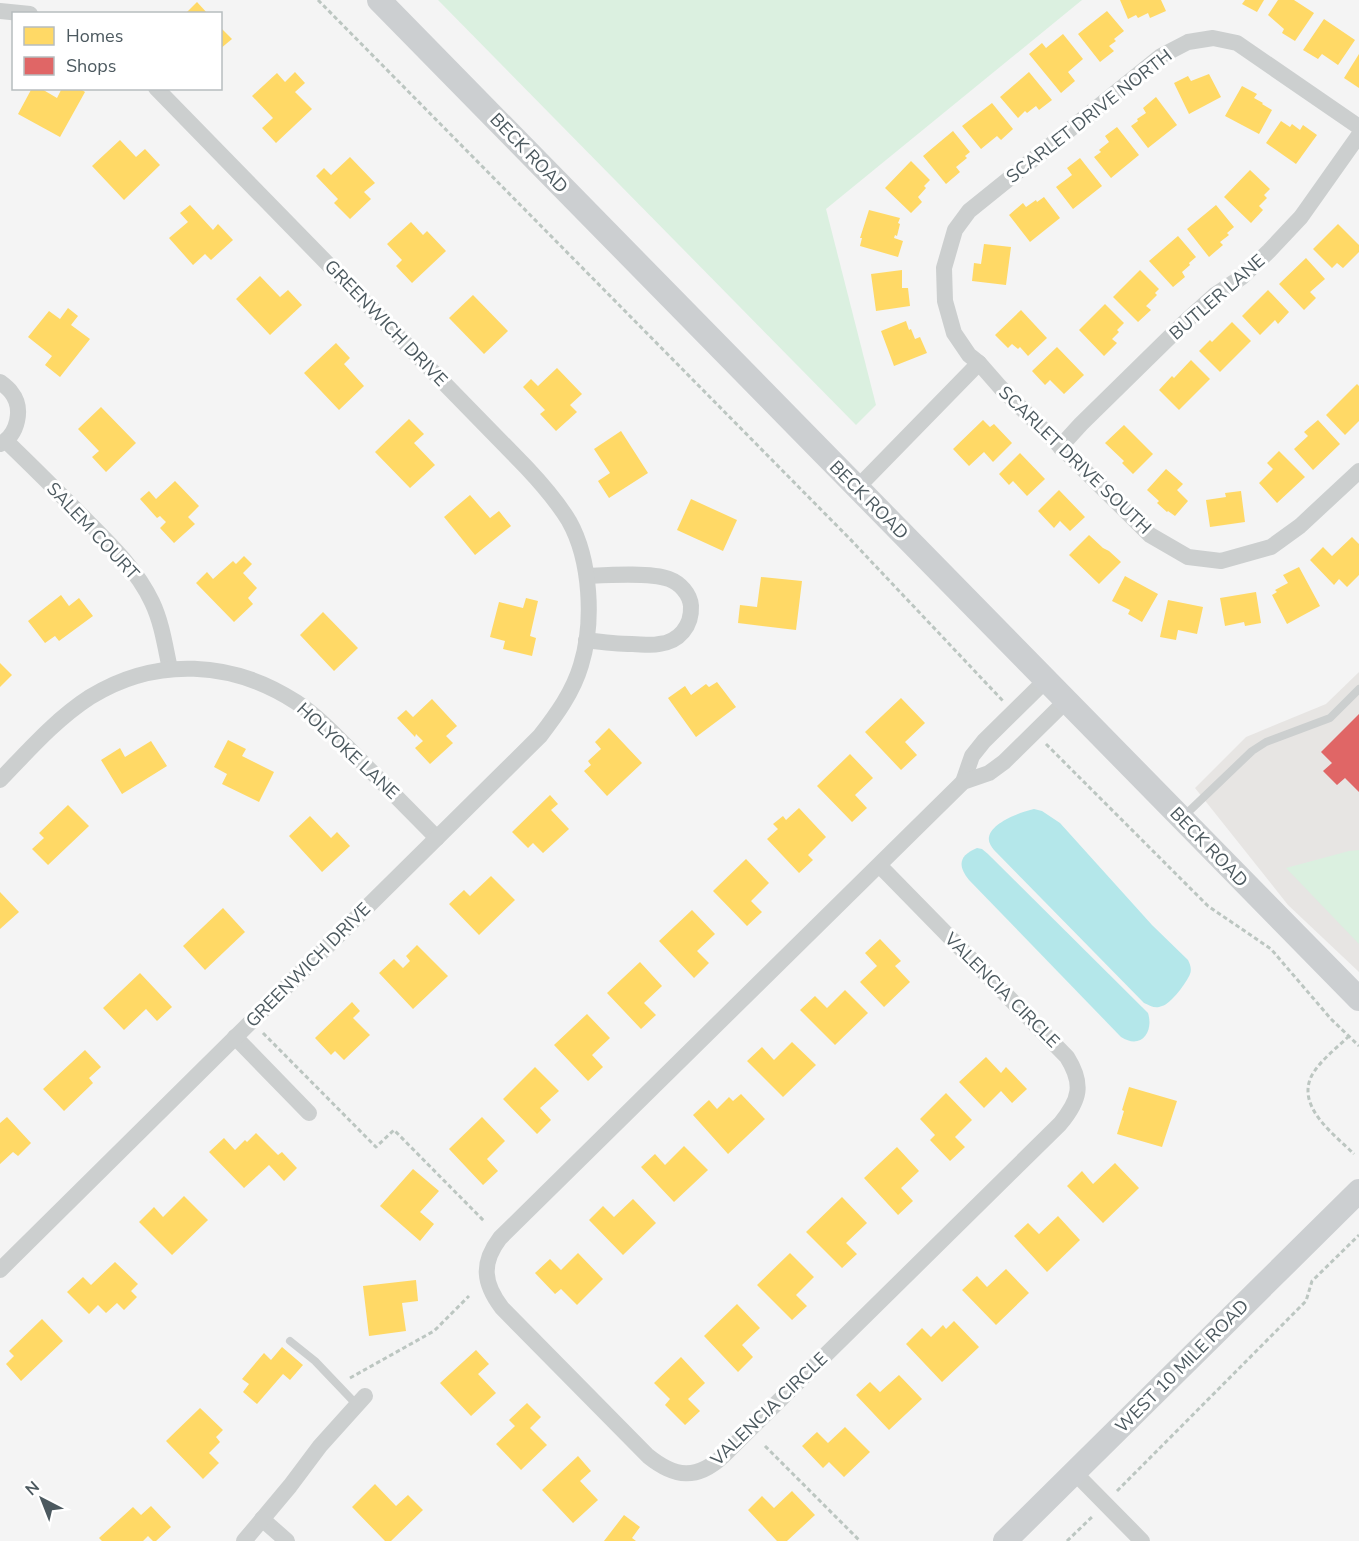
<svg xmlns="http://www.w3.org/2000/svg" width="1359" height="1541" viewBox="0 0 1359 1541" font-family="'Nunito Sans',sans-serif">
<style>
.commercial{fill:#e7e5e3}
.green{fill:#dbf0e0}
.water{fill:#b4e7ea}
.homes{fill:#ffd966}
.shops{fill:#e06666}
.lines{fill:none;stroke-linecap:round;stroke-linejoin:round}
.path{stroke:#bcc6c1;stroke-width:3;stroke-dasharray:4.5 3;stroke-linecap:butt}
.service{stroke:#cccfcf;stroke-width:8}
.minor{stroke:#cccfcf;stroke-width:16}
.secondary{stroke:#cccfd1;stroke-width:24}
.labels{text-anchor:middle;stroke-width:6;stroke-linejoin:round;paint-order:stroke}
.street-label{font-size:18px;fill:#4c595f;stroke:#fff}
</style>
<rect width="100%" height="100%" fill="#f4f4f4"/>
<polygon class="commercial" points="1359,672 1359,972 1288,905 1195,788 1246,737 1326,704"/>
<g class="green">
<polygon points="438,0 1082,0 826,209 876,405 856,425"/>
<polygon points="1359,850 1359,944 1286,868 1349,851"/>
</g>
<g class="water">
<path d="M1034 809 1042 811 1060 823 1152 925 1188 960C1190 964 1192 969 1190 974 1187 982 1171 1004 1162 1006 1155 1009 1151 1006 1144 1003L994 850C991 846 988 842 989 837 992 822 1021 812 1034 809Z"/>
<path d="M977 848 982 849 988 854 1148 1013C1154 1032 1141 1050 1121 1037L969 880C958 866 958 856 977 848Z"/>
</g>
<g class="homes">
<polygon points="1120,0 1161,0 1166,11 1150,18 1148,13 1138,18 1136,15 1128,19"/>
<polygon points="1245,0 1264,0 1257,12 1242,4"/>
<polygon points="1278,0 1294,0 1314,13 1295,41 1282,33 1284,29 1268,15"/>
<polygon points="197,2 208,14 185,14"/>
<polygon points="1107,11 1124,31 1114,39 1116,41 1109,46 1114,51 1100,62 1078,34"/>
<polygon points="1324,19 1355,40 1338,65 1322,54 1318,59 1303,50"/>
<polygon points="220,27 232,39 220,49"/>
<polygon points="1063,34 1083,59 1068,72 1075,81 1061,93 1029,54 1042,43 1046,48"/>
<polygon points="1359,54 1359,88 1344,78"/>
<polygon points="295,72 305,83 295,92 312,109 276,143 262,128 273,118 252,96 277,73 285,82"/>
<polygon points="1029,72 1052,100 1039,110 1036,106 1027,113 1025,111 1018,118 1000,97"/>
<polygon points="1209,74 1221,97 1189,114 1174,83 1188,76 1191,81"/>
<polygon points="1242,86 1257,94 1254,98 1263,103 1262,104 1272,110 1259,134 1225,116"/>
<polygon points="32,88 40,88 57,98 62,88 79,88 85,92 60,137 18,114"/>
<polygon points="1156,97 1177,125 1148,148 1131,126 1138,121 1137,119 1146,113 1143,108"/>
<polygon points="992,103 1013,129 1001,140 997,136 981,149 962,126"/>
<polygon points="1281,121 1290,127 1292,124 1300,130 1303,125 1317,135 1296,164 1266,143"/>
<polygon points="1117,127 1139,155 1111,178 1094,157 1101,152 1099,150 1109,142 1105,136"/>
<polygon points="953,131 970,152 965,156 967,158 956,167 960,172 946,184 923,156"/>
<polygon points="120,140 136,157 145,149 160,165 124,200 92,166"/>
<polygon points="350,157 375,183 364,192 371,199 350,219 334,203 338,199 316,176 324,168 331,175"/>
<polygon points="1080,158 1102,186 1073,209 1056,187 1072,175 1067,168"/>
<polygon points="911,161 930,180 924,186 926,188 918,197 922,202 911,213 885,188"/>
<polygon points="1250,170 1270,189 1264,195 1267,198 1259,206 1263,210 1251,223 1224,197"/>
<polygon points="1044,197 1060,218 1030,242 1009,215 1023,203 1026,207 1036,200 1037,202"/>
<polygon points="190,205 213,230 218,224 233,240 211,260 205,254 193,265 169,238 188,222 180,213"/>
<polygon points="1216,205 1234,227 1227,233 1229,235 1220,242 1223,245 1209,257 1187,229"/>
<polygon points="869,210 900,218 898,223 900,224 897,236 895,235 894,238 903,241 898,257 860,246 862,238 860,238"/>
<polygon points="411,222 423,235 427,231 446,251 412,283 396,266 402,260 387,244"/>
<polygon points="1338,224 1359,245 1359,252 1343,268 1337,263 1332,268 1313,249"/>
<polygon points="1178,236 1196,257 1189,263 1190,265 1182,272 1185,277 1173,287 1149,261"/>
<polygon points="984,244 1011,247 1006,285 972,281 974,263 981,264"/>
<polygon points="1306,258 1325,279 1310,292 1316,298 1304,310 1279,284"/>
<polygon points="902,270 902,288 908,288 910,306 876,311 871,274"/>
<polygon points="1140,270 1159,289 1155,293 1157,295 1146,306 1151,310 1138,322 1113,297"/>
<polygon points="260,276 280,297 288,290 302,305 270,335 236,299"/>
<polygon points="1268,290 1289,312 1278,324 1275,320 1260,335 1242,316"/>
<polygon points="473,295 508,331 484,354 449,318"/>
<polygon points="1105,304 1124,323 1117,330 1119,332 1112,339 1117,343 1104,356 1079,330"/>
<polygon points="68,308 78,316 71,325 90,339 60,377 45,365 52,356 28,337 49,311 60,319"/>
<polygon points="1021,310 1047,338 1028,356 1020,347 1018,349 1012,344 1008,348 995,335"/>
<polygon points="906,321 909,330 911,329 915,339 920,337 927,353 894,366 881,331"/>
<polygon points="1232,322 1251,341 1220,372 1199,351 1210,340 1212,342"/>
<polygon points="336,343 350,358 344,364 364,386 339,410 304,373"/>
<polygon points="1057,347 1084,375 1064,394 1050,380 1045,385 1032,371"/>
<polygon points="1191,360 1210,379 1179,410 1159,390 1172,376 1174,378"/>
<polygon points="557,368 582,394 570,405 577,412 556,431 540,414 545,410 523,387 531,379 538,386"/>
<polygon points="1357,384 1359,386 1359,421 1345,435 1326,415"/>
<polygon points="101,407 136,443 106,472 92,457 99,451 78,429"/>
<polygon points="409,419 424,434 414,443 435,465 410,488 375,452"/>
<polygon points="983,420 990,427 994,424 1012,443 993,462 984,452 969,466 953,449"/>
<polygon points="1318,420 1340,444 1313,470 1294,449 1308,436 1304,432"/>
<polygon points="1124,425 1153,454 1133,474 1122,463 1124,461 1105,443"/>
<polygon points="621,431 648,473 609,498 598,481 610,473 594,449"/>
<polygon points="1279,451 1305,477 1277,503 1259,483 1273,469 1267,463"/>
<polygon points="1020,453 1045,479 1027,496 1013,481 1009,485 999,474"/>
<polygon points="1166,469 1183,484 1177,490 1188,501 1175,516 1168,511 1167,512 1157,503 1159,501 1147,490"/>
<polygon points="175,481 199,506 188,517 195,524 174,543 160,528 166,522 160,516 157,518 140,499 149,491 156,499"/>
<polygon points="1059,490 1085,517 1070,531 1060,521 1054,528 1038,511"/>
<polygon points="1241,491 1245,522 1210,527 1206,500 1226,497 1225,493"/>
<polygon points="470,495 490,518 499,511 511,526 475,555 444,517"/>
<polygon points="691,499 737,520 723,551 677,530"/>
<polygon points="1089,535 1103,548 1109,551 1121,562 1099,584 1069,555"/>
<polygon points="1352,537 1359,544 1359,575 1347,587 1339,579 1334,585 1310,560 1323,547 1332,556"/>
<polygon points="244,556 252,564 243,573 257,588 248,598 253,604 234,622 196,583 207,572 213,579 233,561 236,564"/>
<polygon points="1299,567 1320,606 1287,624 1272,595 1277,592 1275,590 1288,583 1283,575"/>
<polygon points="1125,576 1158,594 1142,622 1128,614 1130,610 1112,601"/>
<polygon points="761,577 802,581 796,630 738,623 740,605 757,607"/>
<polygon points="1256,592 1261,623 1245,626 1244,622 1225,626 1220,598"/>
<polygon points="61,595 69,606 79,598 93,616 59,641 55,636 45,643 28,621"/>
<polygon points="526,598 538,601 530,636 536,638 532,656 503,649 505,641 490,637 499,602 523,608"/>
<polygon points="1168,600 1203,607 1197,634 1178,630 1176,640 1160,637"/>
<polygon points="323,612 358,648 334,671 300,635"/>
<polygon points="0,663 12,675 0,687"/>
<polygon points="717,682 736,707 696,737 668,698 685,686 691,695 706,684 709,687"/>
<polygon points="901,698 925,723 905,742 917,755 901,770 865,732"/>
<polygon points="432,699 457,726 446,736 453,743 430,764 415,748 423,741 416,734 415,737 397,718 406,710 413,717"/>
<polygon points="609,728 642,763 607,796 584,771 591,765 588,761 601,749 595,742"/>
<polygon points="228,740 246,749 242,756 274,772 259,802 222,784 227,774 214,767"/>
<polygon points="151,741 167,766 122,794 101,760 120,748 125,757"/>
<polygon points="850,754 873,778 855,795 867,808 852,822 817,786"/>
<polygon points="550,795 558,804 551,810 569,829 543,853 533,843 528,848 512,832"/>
<polygon points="68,805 89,826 48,865 32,849 44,838 39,833"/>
<polygon points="799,808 826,837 808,855 813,860 799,873 767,839 778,829 773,824 783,816 786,820"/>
<polygon points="310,816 331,838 337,832 350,846 322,872 289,836"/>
<polygon points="746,859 769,883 751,901 762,912 747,926 713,891"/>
<polygon points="491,876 515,900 479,935 449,904 464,890 470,896"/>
<polygon points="0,892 19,912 0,929"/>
<polygon points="223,908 245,932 205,970 183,946"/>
<polygon points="692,910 715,934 697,951 709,963 694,978 659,941"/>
<polygon points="880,939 901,961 895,966 910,982 884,1007 860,982 877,966 865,953"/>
<polygon points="417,945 448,976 413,1009 379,973 394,959 403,968 410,961 406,956"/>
<polygon points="640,962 662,986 644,1003 656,1015 641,1029 607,993"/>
<polygon points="140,973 172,1007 157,1021 146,1009 124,1030 103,1008"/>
<polygon points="845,990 868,1013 835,1045 800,1010 815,996 827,1008"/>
<polygon points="352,1002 360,1011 353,1018 370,1035 344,1060 335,1051 331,1055 315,1038"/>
<polygon points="587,1014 610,1038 592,1055 603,1067 588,1081 554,1045"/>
<polygon points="792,1042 816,1065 783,1097 747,1061 762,1047 774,1060"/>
<polygon points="85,1050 101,1067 89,1078 93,1083 64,1111 43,1089"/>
<polygon points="986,1057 1001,1073 1006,1067 1027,1089 1012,1103 1001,1091 984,1108 959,1082"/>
<polygon points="535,1067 559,1091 540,1108 551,1120 537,1134 503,1099"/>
<polygon points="1129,1087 1177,1101 1162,1147 1117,1134 1124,1111 1122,1110"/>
<polygon points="946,1093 972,1120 955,1137 965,1147 950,1161 930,1140 935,1135 920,1119"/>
<polygon points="741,1094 765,1119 728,1154 693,1115 709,1100 717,1109 729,1097 733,1101"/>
<polygon points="7,1117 31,1143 18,1156 13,1152 0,1164 0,1123"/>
<polygon points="482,1117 505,1141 487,1159 498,1171 483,1185 449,1149"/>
<polygon points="256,1133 278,1155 282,1152 297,1168 284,1181 269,1165 244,1188 209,1152 224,1138 235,1150 245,1140 247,1142"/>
<polygon points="684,1146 708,1170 674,1202 641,1167 655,1154 665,1165"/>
<polygon points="897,1147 919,1171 901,1188 913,1201 898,1215 864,1178"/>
<polygon points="1115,1163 1139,1188 1103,1223 1067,1186 1082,1171 1093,1184"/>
<polygon points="413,1169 439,1191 420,1212 434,1224 420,1241 380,1206"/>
<polygon points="184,1196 208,1220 172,1255 139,1222 154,1207 163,1217"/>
<polygon points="842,1197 867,1223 846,1243 857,1254 842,1268 806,1232"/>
<polygon points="633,1199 656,1223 623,1255 589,1220 603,1206 614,1217"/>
<polygon points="1058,1216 1080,1240 1047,1272 1014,1236 1028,1223 1039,1234"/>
<polygon points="578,1253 603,1279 577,1305 561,1289 555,1294 535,1273 550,1259 561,1270"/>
<polygon points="790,1253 814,1277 796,1295 807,1306 792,1320 757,1285"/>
<polygon points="115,1262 138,1284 131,1291 137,1297 124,1310 117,1303 106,1313 98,1305 89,1314 67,1292 83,1277 91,1285"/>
<polygon points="1006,1269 1029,1293 996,1325 962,1290 977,1276 987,1287"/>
<polygon points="416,1280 418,1301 402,1303 406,1331 369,1336 363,1286"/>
<polygon points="737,1304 760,1328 742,1345 753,1357 738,1372 704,1336"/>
<polygon points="42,1319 63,1341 21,1381 6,1364 14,1356 9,1351"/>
<polygon points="954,1321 979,1347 942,1382 906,1344 922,1328 931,1337 943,1325 946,1329"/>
<polygon points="282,1347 303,1365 290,1380 283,1374 257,1404 243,1392 249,1384 242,1379 264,1353 271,1360"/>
<polygon points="476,1350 489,1364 478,1374 496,1393 471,1416 440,1383"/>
<polygon points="681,1357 705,1383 688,1399 700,1411 685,1425 665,1405 670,1399 654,1383"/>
<polygon points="899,1375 922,1399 889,1430 856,1395 870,1382 880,1392"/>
<polygon points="527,1403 541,1417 530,1428 547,1445 521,1470 496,1444 515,1426 509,1420"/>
<polygon points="200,1408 223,1430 216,1437 220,1442 209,1453 219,1463 203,1479 166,1441"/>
<polygon points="845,1427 870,1452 844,1477 829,1462 823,1468 802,1446 817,1432 828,1443"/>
<polygon points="578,1456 591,1471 580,1481 598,1500 573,1523 542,1490"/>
<polygon points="375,1484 396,1506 408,1495 423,1510 391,1541 385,1541 352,1507"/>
<polygon points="792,1491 815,1515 787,1541 777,1541 748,1510 762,1496 774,1508"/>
<polygon points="151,1506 171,1527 156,1541 153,1541 148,1536 143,1541 102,1541 99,1538 133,1507 141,1515"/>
<polygon points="624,1515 640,1527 632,1538 636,1541 604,1541"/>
</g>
<polygon class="shops" points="1359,714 1359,792 1345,778 1337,785 1323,771 1332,763 1321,752"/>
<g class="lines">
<g class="path">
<polyline points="318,0 850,539 1003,701"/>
<polyline points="1046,744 1208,906 1271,949 1331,1019 1359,1046"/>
<polyline points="263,1033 376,1147 394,1130 485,1222"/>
<path d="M1349 1036C1337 1048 1319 1061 1311 1077 1297 1108 1335 1135 1354 1154"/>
<polyline points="350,1378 434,1331 469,1296"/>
<polyline points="765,1446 860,1541"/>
<polyline points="1117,1491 1306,1301 1312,1281 1359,1235"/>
<polyline points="1067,1541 1094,1515"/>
</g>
<g class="service">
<polyline points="1183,817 1252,751 1266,742 1330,718 1359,689"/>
<polyline points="290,1341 315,1361 357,1405"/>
</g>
<g class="minor">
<polyline points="0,11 30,14"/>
<polyline points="1359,127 1237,43 1213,38 1188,42 1161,56 969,211 955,230 944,268 945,301 954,333 969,355 979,363 1000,387 1150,535 1188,557 1221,561 1271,547 1300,526 1359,471"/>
<path d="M0 382C4 385 8 388 11 392 24 408 18 435 0 444"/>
<path d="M6 441C32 466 57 491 82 516 108 542 136 568 152 602 162 623 165 646 170 669"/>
<polyline points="1060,447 1081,424 1185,322 1215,295 1242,277 1269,251 1301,217 1359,135"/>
<polyline points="857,488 979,363"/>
<path d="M586 640C601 642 616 644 632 644 640 644 651 646 659 644 679 642 692 626 691 606 690 594 680 583 669 579 651 572 607 575 587 576"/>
<path d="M0 780C28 751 56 719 90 697 156 656 233 661 296 702 319 717 338 738 357 757 384 784 410 811 437 838"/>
<polyline points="963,782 972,756 984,741 1046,680"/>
<path d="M879 865 1067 1057C1084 1084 1080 1100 1060 1124L723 1456C697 1480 675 1478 648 1456L502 1308C483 1283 481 1263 500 1238L963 782 989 773 1004 762 1066 701"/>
<polyline points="235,1037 309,1113"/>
<path d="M0 1270 540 736C557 714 573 692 581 665 594 623 591 560 569 521 557 501 542 484 526 467L156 88"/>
<polyline points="1074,1472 1142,1541"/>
<polyline points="262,1519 287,1541"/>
<polyline points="244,1541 290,1486 320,1446 365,1396"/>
</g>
<g class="secondary">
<polyline points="379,0 1359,999"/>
<polyline points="1005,1541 1359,1191"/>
</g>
</g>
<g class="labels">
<g class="street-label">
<text transform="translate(1089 116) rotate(-38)" y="6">SCARLET DRIVE NORTH</text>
<text transform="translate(529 153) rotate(46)" y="6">BECK ROAD</text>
<text transform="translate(1217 297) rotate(-41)" y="6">BUTLER LANE</text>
<text transform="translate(386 323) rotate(46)" y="6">GREENWICH DRIVE</text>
<text transform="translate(1075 460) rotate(44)" y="6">SCARLET DRIVE SOUTH</text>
<text transform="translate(869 500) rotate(45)" y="6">BECK ROAD</text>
<text transform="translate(93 531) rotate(47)" y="6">SALEM COURT</text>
<text transform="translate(348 751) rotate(43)" y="6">HOLYOKE LANE</text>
<text transform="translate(1209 847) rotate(46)" y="6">BECK ROAD</text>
<text transform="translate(308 965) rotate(-45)" y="6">GREENWICH DRIVE</text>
<text transform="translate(1002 990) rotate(45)" y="6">VALENCIA CIRCLE</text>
<text transform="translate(1182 1366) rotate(-45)" y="6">WEST 10 MILE ROAD</text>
<text transform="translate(769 1409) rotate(-44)" y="6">VALENCIA CIRCLE</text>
</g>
</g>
<rect x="12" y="12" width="210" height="78" fill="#ffffff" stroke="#b7bdbf" stroke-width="1.5"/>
<rect x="24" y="27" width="30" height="18" fill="#ffd966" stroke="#b7bdbf" stroke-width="1.5"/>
<text x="66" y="42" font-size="18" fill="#4c595f">Homes</text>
<rect x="24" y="57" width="30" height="18" fill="#e06666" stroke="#b7bdbf" stroke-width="1.5"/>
<text x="66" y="72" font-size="18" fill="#4c595f">Shops</text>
<g transform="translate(42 1499) rotate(318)" stroke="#ffffff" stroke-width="4.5" paint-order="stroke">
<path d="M0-4.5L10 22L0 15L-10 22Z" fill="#4c595f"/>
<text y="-9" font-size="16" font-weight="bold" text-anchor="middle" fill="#4c595f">N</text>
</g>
</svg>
